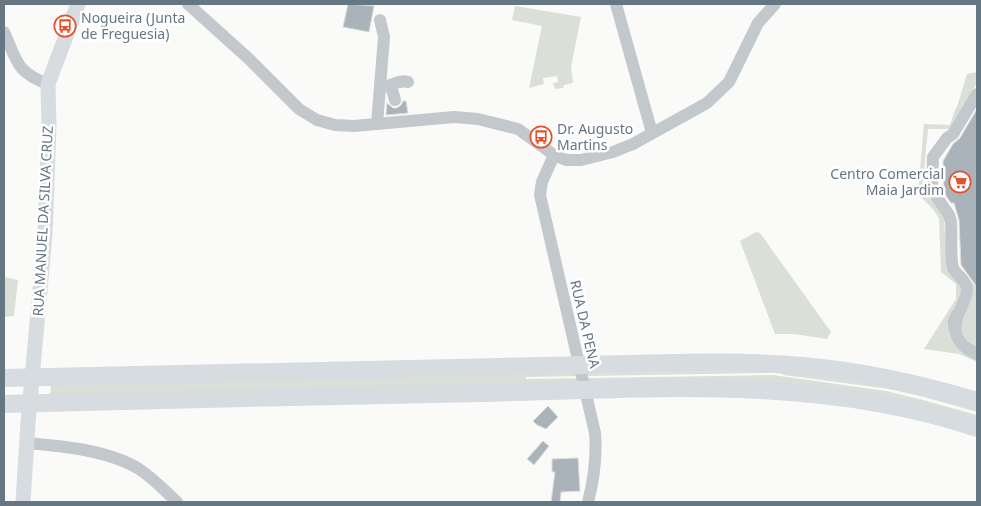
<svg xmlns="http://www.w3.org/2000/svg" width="981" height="506" viewBox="0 0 981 506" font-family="'Noto Sans',sans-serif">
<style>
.green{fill:#dadfd7}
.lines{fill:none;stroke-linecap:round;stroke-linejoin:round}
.stream{stroke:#bbc7cb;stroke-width:2.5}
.building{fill:#aab3b9;stroke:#dcdcda}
.minor{stroke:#c3c8cc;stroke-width:12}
.major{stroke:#d6dcdf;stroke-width:15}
.highway{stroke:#d6dcdf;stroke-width:18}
.labels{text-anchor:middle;stroke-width:5;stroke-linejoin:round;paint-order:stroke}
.poi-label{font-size:14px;fill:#657783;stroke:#fff;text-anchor:start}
.street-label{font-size:14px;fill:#657783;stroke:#fff}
</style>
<rect width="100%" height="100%" fill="#fafaf8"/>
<g class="green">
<polygon points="515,6 581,17 571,67 573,83 564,85 563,88 555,89 553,83 558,82 557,76 543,78 544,84 529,88 542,26 512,20"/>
<path d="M977 72V83L950 129H928L922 191 938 206 944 218 947 269 962 287C959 307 947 313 951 336L977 359V362L959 354 924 349 956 299V284L941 272 939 218 933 209 918 194 924 124 950 125 955 110 957 107 967 74Z"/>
<polygon points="756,232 760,233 831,332 827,339 794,334 775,334 740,241"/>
<polygon points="956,266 977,287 977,351 970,347 959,330 968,300"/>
<polygon points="4,277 18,280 14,316 4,317"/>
<path d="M730 371 767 372V373L526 377V379L773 375 886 391 923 400 977 415V420C915 402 854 389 789 383L50 395 51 385Z"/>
<path d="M777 372C845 378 912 389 977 409V412L924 397 889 389 784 375Z"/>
</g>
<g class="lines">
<polyline class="stream" points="950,330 949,321 953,312"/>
</g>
<g class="building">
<polygon points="348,4 374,6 369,32 343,27"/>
<polygon points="403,101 406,101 408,113 386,115 387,103 393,108 397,108 401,105"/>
<polygon points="977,109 977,287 961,265 959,220 954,203 951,203 944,193 943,161 953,144 960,138"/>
<polygon points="548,406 558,417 546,429 537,425 533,421"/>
<polygon points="543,441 549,446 534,465 527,459"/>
<polygon points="578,458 580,491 561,492 560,502 551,502 555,472 552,472 552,459"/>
</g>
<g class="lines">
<g class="minor">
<polyline points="188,4 249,59 299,109 317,120 335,125 354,126 454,117 478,119 518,129 554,155 566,160 581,160 613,152 633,144 707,103 729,82 758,23 775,4"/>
<polyline points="616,4 652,133"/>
<path d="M4 32C17 61 16 72 48 84"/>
<polyline points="391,86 395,100"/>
<path d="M380 87C390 87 399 79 408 82"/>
<path d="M977 94 953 134 947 138 933 157 932 190 949 215 951 222C952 233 950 258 953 268 957 276 967 280 967 290 967 296 963 302 961 308 950 330 955 344 977 354"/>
<polyline points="377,124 384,37 380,20"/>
<path d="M554 155 542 182 540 195 595 433C597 458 594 479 588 502"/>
<path d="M26 443C62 446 108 450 139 469 153 478 165 491 177 502"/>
</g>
<polyline class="major" points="23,502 28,423 45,234 49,126 48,84 78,4"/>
<g class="highway">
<path d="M4 378 673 363C716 362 759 362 802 366 862 371 920 384 977 401"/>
<path d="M4 404C163 399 321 397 480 393 647 389 817 374 977 428"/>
</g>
</g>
<defs>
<g id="bus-ring" transform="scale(1.125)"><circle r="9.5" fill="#fff" stroke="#e4522e" stroke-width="1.5"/><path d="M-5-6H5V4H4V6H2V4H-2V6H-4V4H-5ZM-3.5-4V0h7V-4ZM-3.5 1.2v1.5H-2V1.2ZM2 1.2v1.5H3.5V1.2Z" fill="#e4522e"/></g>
<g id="supermarket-ring" transform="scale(1.125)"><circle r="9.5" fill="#fff" stroke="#e4522e" stroke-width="1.5"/><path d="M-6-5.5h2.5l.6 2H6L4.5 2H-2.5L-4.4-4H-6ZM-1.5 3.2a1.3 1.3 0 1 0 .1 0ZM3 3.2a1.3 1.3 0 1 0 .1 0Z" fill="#e4522e"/></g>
</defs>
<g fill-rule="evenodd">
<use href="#bus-ring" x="65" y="26"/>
<use href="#bus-ring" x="541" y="137"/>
<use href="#supermarket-ring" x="960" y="182"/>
</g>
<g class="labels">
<g class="poi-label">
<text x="81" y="23">Nogueira (Junta<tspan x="81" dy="16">de Freguesia)</tspan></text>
<text x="557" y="134">Dr. Augusto<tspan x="557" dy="16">Martins</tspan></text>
<text x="944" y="179" text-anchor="end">Centro Comercial<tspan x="944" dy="16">Maia Jardim</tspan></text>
</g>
<g class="street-label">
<text transform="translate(43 221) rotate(-87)" y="5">RUA MANUEL DA SILVA CRUZ</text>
<text transform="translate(585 324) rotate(77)" y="5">RUA DA PENA</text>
</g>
</g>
<rect width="981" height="506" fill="none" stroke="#657783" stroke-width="10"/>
</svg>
